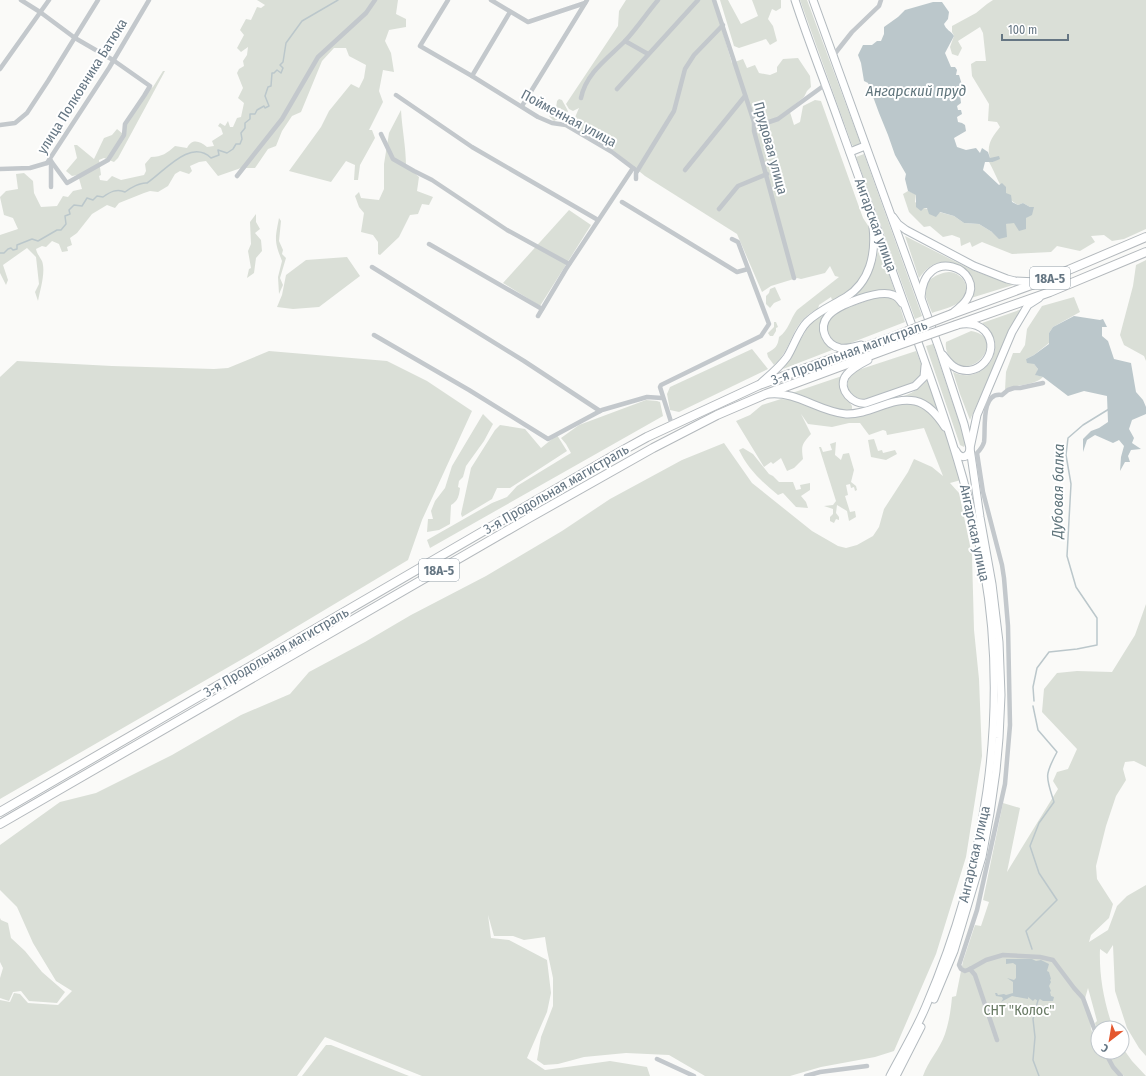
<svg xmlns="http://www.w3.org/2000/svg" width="1146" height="1076" viewBox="0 0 1146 1076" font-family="'Fira Sans Condensed',sans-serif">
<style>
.green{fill:#dadfd7}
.water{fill:#bbc7cb}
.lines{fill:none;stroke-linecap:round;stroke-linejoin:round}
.stream{stroke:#bbc7cb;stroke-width:1.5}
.secondary-casing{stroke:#b3babf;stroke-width:9}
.highway-casing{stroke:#b4b9bd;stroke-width:10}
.street{stroke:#c3c8cc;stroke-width:4.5}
.secondary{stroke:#fff;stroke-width:7}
.highway{stroke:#fff;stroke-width:8}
.highway-bridge-casing{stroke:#b4b9bd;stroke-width:10;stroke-linecap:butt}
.highway-bridge{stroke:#fff;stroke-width:8}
.labels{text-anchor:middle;stroke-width:4;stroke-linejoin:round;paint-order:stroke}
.shield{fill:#fff;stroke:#939fa8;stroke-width:1}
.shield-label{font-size:13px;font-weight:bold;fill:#657683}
.street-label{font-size:14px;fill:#657683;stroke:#fff}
.park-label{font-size:14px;fill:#687a64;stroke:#fff}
.water-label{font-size:15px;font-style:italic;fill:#60757c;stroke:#fff}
</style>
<rect width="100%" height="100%" fill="#fafaf8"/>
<g class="green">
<path d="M257 0H398L396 14 406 19V27L389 30 385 41 391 53 394 72 383 70 379 91 383 102 369 130H372L375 138 360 165 358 180H354L355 165 346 161 331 182 289 171 321 127 329 111 351 84 359 88 364 78 366 65 349 56 346 48H334L322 61 301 112 292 116 282 131 276 146 268 149 255 168H241L218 176 206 161 199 162 190 166 192 171 189 174 180 171 175 174 168 186 158 192 150 191 144 193 119 203 115 208 107 205 92 214 77 233 70 238 72 245 67 247 68 251 62 252 59 244 52 241 46 247 42 246 36 249C37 254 40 257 42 261 46 272 40 290 38 301L35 292 39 284 36 257 27 248 3 265 8 280 6 285 0 273V235L18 229 13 218 4 215 0 197 6 191 18 189 16 174 24 173 33 181 34 193 41 207 57 206 63 196 68 197 73 191 82 189 78 175 72 176 66 171 77 158 74 145H77L94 159 104 138 112 135 117 129 123 134 125 124 148 90 153 87 163 71H165L118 158 114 162 104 158 99 160 101 175 99 176 100 180 107 181 112 176 121 180 144 175 146 171 145 164 151 157C162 157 167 153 175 146L187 148C192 138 200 141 207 147L214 146 212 141 223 134 221 128 218 126 220 123 225 126 228 121 230 127H233L237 118 241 117 244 103 238 98 243 88 237 73 239 69 244 66 243 61 247 55 248 47 241 52 237 48 244 35 240 30 246 19 251 20 257 7 261 8 265 5Z"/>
<path d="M626 0H713L732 63 743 59 747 68 755 65 759 73 770 75 777 72V67L783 59 798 58 810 76 811 87 807 91 804 97 789 109 794 125 800 122 803 106 815 100 821 101 863 218C865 221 868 225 870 229 877 248 865 277 851 289 846 294 839 297 832 300L831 297 819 305 818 309C790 321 794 348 774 365L768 357 767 353C775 349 778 346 779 337 789 330 790 319 797 310L839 277 835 276 830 266 825 273 801 279 797 278 771 286 762 292 737 234 645 176 608 146 580 131 573 122 579 108 573 111 569 109 566 104 618 26 619 11Z"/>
<polygon points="720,0 728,0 741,24 758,16 752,0 781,0 781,8 776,11 772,9 768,19 773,26 777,41 770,45 766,39 739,48 734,46"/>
<polygon points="800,0 807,0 860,142 859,146 855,147 852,145"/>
<path d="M993 0H1146V229L1124 239 1112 241 1104 235 1091 236 1095 242 1080 251 1057 246 1051 252 1012 254 982 242 972 247 970 242 961 246 960 238 952 235 943 237 930 226 924 227 909 212 903 194 908 191 916 194 915 202 924 208 954 216 964 223 979 224 992 232 1006 224 1026 218 1030 207 1023 203 1018 205C1003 197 997 176 989 162H993L996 160 990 158C986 145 992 137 1000 127L997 122 988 121 989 104 972 76 971 64 976 61H986L983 33 980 27 958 41 962 48 958 56 952 54 950 47 954 36 952 32V26L976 13 987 4Z"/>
<polygon points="559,99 562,100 568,111 564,120 562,121 558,119 554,121 549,116 551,113 556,108 557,101"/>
<path d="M401 110C402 129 406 147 406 166L419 177 417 191 433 197 429 205 422 204 418 214 410 215 399 237 380 255 378 254V242L373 235 361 232 364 213 359 207 355 196 359 192 361 198 379 200 384 189V164L389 133Z"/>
<polygon points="864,154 922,316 915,319 856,157"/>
<polygon points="569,210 591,225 540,306 503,283"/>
<polygon points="256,214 256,222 260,229 255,233 261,240 262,251 256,258 254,273 247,278 249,269 251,268 248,251 251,244 250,222"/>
<path d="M279 218 281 221 279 241 283 250 282 254 286 258 280 278 283 285 279 294 278 277 282 261C274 241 275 239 279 218Z"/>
<path d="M905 236 972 270 1013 285 971 298 974 287 973 279C956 259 936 254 919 278Z"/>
<polygon points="877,238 895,292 888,290 880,291 835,307 820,330 824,342 832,350 783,369 810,324 816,318 866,281 876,260 878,250"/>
<polygon points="347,257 360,276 319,307 293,309 277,307 282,295 286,275 306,260"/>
<polygon points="1146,260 1146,361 1144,356 1124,345 1120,335 1133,286 1136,265"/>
<path d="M949 272C964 273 973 290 961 301 954 307 940 310 932 313 930 307 925 298 925 291 925 279 939 273 949 272Z"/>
<polygon points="775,287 781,300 774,303 770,308 766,304 766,296 769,293 770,289"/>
<path d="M877 297C900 297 898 301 905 322L848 344C833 346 825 337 826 323L836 312Z"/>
<path d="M1074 297 1080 312 1053 327 1049 333V343L1034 355 1026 359 1034 364 1038 369 1036 375 1043 377C1032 387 1018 383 1005 390L1006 372 1013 353H1020L1025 345 1027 329 1042 306Z"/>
<path d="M1022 309 1008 334 970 420 960 394 953 372C985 387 1012 345 982 323Z"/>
<polygon points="774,322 776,322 778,327 776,328 776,331 773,336 770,336 768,333 774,327"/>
<path d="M971 331C1009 337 971 384 951 359 947 354 945 348 946 342Z"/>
<polygon points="933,344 966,443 964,447 960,445 926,346"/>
<polygon points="752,349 768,369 679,412 670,410 667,394 670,387"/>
<polygon points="269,351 387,361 427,381 472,411 422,520 408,560 251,654 0,799 0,377 17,361 112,366 214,369 228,368"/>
<path d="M916 351 923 369V373L916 383 863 401C848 393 841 386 855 371Z"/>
<polygon points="842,376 843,393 852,406 852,411 831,408 792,393"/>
<path d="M927 380 940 415 931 406 923 400H893C906 395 918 392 927 380Z"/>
<path d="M781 399 792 400 804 403 831 414 902 403 922 405 936 418 946 434 961 480 950 483 959 493 972 555 974 630 979 679 982 756 966 857 936 954 894 1051 875 1057 821 1067 790 1076H705L669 1055 626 1053 584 1057 558 1064 544 1065 537 1060 541 1037 553 1006V978L547 950 545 937 524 940 513 936H494L488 915 491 938 509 940 547 960 551 993 547 1012 527 1058 545 1070 610 1061 647 1067 650 1076H422L325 1037 297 1076H0V1000L10 1002 14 993 20 994 28 1003 58 1005 72 991 56 981 33 943 17 907 0 890V845L60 802 96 793 172 755 241 715 290 694 309 672 365 642 411 615 486 576 562 531 610 499 682 460 724 443 752 483 812 531 838 546 846 548 857 545 873 536 879 527 884 509 908 472 914 459 932 467 943 476 924 428 887 435 886 431 883 430 869 435 860 423H849L832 427 808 424 801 414 811 434C802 444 801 445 803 459L794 468 787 471 781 458 773 464 771 462 764 467 736 421 750 415 762 405Z"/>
<polygon points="646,400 657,401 660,402 663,416 430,548 427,540 492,503 507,497 517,486 571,453 566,444 561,438 579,425"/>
<path d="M483 414 493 424 484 441 466 466 463 477 459 481 458 487 460 488C459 496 458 501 451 505L450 524 439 530 427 532 428 519H433L431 511 435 501 445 488 452 466Z"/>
<polygon points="500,425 525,429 541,448 557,435 567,451 510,488 497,488 492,499 462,517 461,514 471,468 495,430"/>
<polygon points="874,439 878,451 882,450 883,453 895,450 897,454 886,460 871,457 868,440"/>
<polygon points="836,442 835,455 841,460 843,454 849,453 854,470 851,482 856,486 857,490 855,491 854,487 851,488 850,484 846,485 848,495 845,496 850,512 855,511 856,517 849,521 847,511 837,505 836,513 839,517 839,520 836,519 834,523 830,521 830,517 833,514 833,509 824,506 833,505 836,501 819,447 821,447 823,452 832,450 830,444"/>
<path d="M743 448 753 454 769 474 773 476 779 482H793L796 490 801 489 800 485 810 483V490L801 496 806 502 808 508 796 507 783 493 778 495C762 482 748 469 739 450Z"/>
<path d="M1146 604V767L1134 761 1125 762 1123 769 1126 780 1116 796 1106 826 1096 866 1097 879 1113 904 1109 918 1091 935 1089 942 1108 930 1117 906 1127 896 1146 885V1056L1139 1048 1127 1028 1115 991 1113 945 1107 954 1100 949C1099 976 1104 1002 1113 1028H1098V1034L1095 1023 1097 1021 1088 988 1084 1002 1090 1017 1091 1029 1095 1039 1098 1044V1052H1103L1119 1076H923C928 1061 940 1049 945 1034 949 1022 951 1009 952 997L956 996 963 961 975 925 981 926 989 902 983 900 1003 803 1020 808 1007 872 1058 789 1053 781 1057 772 1068 769 1077 749 1042 712 1044 689 1057 673 1077 671 1112 672 1135 635Z"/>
<polygon points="0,918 1,920 8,923 11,938 25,951 42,972 65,992 57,1003 29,1001 21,991 13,992 9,1001 0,998 0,978 3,968 0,962"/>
<polygon points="326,1045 331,1045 409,1076 302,1076"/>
<polygon points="1122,1047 1132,1061 1146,1076 1124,1076 1114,1066 1106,1052 1122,1052"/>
</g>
<g class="water">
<path d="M933 2H942L949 12 948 19 944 24C946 30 951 31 954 36L945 53 951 67H955L957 70 956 75H959L963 88H959L961 103 957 106 958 110H961L962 114 957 117 958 122 962 123 965 125 966 131 954 138 957 147 966 150 976 148 980 153 982 148 988 152 990 158 999 156 1000 159 993 162H985L983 170 999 185 1002 183 1006 187V193L1011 195 1012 202 1018 205 1023 203 1030 207H1034L1032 215 1026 218V229L1019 231 1014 223 1006 224 1007 237 999 239 992 232 979 224 964 223 954 216 940 212 936 217 929 214 927 208H924L921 211 916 207V195L908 191 905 179 906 174 895 155 888 135 879 113 868 83 864 81 861 63 858 55 863 45H872L877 41H881L884 34V27L898 17 905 10Z"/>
<polygon points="1074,316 1100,320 1103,319 1107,327 1102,327 1102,336 1108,341 1114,359 1131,363 1136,392 1143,400 1146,407 1146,414 1132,420 1129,429 1134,438 1132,443 1141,449 1131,450 1128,456 1130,462 1125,462 1120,471 1121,457 1124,446 1119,440 1113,443 1095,435 1087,440 1083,452 1083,439 1091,431 1099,428 1108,422 1107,396 1084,391 1068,396 1043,377 1035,375 1038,369 1034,364 1027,363 1026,359 1034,355 1049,344 1049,333 1053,327"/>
<polygon points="1006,959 1032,959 1036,961 1041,960 1049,964 1047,971 1049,972 1051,979 1050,980 1051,982 1049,986 1051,991 1050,992 1051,996 1054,997 1053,1001 1043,1001 1040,999 1038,1001 1035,999 1033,1001 1028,997 1028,999 1012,996 1001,1002 1003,999 1002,997 996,996 995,993 997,993 998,995 1004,994 1006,995 1013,993 1013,982 1007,978 1014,980 1016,978 1016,965 1013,963 1006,964"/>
</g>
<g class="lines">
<g class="stream">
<path d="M0 253H4L8 249 11 248 13 250 17 249V245L32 239 38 241 57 230H61L66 224 65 216 70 214 69 210 74 205 82 206 87 198 93 200 97 196 103 197C110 192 117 188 125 192 130 188 141 182 147 183 164 172 190 138 211 158L219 155 218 150 227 153 233 149 236 144H240L242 139 241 133 245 128V123L250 119V114H255L257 110 264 106 265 108 269 106 265 96 268 87 271 86 272 73H274L277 70 281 73 283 68 280 65 283 62 286 43 302 21 338 0"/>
<polyline points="1034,701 1033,687 1037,668 1049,652 1077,649 1097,645 1097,618 1076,587 1067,556 1071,484 1066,455 1068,438 1083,425 1109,409"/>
<path d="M1032 949 1026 931 1057 900 1039 873 1030 846 1039 823 1054 802C1046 777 1044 776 1057 752L1038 730 1033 706"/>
<polyline points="1038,1000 1033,1019 1035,1037 1033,1060 1039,1076"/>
</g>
<g class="secondary-casing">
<g id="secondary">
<path d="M795 0C809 43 826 85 841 128 863 188 884 249 906 309 937 395 968 479 984 569 1010 717 985 868 926 1006 916 1030 902 1053 890 1076"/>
<polyline points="813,0 939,348 964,424 970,448 980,517 992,584 999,642 1001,695 999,738 996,771 990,813 982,857 954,951 934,999"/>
<polyline points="850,152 865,146"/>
<polyline points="893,217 898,224 906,230 974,266 1007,279 1015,281 1037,282"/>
<path d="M921 297C924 244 986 269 967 299 964 304 959 308 954 312"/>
<path d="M861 345C854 347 847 349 840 348 826 345 818 328 828 316 837 305 879 289 893 295 897 296 900 300 902 303"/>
<path d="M943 355C946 359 949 363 953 366 976 382 1003 352 985 331 979 325 970 323 962 324"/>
<path d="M868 360C860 364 850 369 845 377 838 390 853 405 866 403L915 386 924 377 925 366"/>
<path d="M761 383C770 375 780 367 787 357 794 346 798 331 807 322 818 311 833 305 846 297 870 282 876 254 873 227"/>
<path d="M769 394C797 391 819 412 846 414 870 415 892 396 915 401 929 404 938 416 945 427"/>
<path d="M956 451C958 455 962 458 966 456L969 453 977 415 1012 332 1028 305 1039 298"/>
<polyline points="896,1076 921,1027"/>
</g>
</g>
<g class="highway-casing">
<g id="highway">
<polyline points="952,314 1045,280 1146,237"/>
<polyline points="956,325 1050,292 1146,252"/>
<polyline points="0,812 618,453 647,437 759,385 890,338"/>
<polyline points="0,824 529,518 653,448 717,415 766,394 893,347"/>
</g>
</g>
<g class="street">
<polyline points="21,0 40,12 75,38 113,60 150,86 144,96 125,124 124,135 108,160 67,183 51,161 47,163"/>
<polyline points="448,0 420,46 472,76 538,117 552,123 566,125 612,152 637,171"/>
<polyline points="491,0 528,22 585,3"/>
<polyline points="714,0 754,122 754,131 794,278"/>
<polyline points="625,41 648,54"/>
<polyline points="833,56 852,32 879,6 881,0"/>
<polyline points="0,69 49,0"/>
<polyline points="472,76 510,12"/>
<polyline points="617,89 698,0"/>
<polyline points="396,95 472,147 598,220"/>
<path d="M581 98C586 73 608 58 625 41 637 28 647 13 658 0"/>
<polyline points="522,106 587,0"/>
<polyline points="754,122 766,123 778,119 826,84"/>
<polyline points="0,125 15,123 27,113 48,81 98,0"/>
<polyline points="381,134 393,159 414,171 432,180 507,230 569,264"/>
<polyline points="51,161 51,187"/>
<polyline points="0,169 30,168 47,163 109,68 149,0"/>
<polyline points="685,170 745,96"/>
<polyline points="237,176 282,119 318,57 366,13 375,0"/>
<polyline points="636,179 636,173 674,111 685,69 694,55 723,25"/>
<polyline points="622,202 737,272 748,269"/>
<polyline points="719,209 738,186 767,174"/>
<polyline points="429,244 542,309"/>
<polyline points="372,267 524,361 600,411"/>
<polyline points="538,316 566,269 633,168"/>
<polyline points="374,335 469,390 548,439 602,410 647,397 662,398"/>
<path d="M1043 383 1020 388H1014L1008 390 1002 395C980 391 986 431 984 442 983 446 980 450 977 453L983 492 1002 565 1004 578 1008 626 1010 725 1005 784 977 910 959 965 961 969 965 971 970 969 986 960 1003 955 1040 957 1053 960 1074 988 1083 998 1098 1039"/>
<polyline points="672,425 660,387 661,385 761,336 769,324 738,242 732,239"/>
<polyline points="970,969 975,975 997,1040"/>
<polyline points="1105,1052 1113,1067 1121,1076"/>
<polyline points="657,1059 694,1076"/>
<polyline points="806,1076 820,1072 867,1066"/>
</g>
<use href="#secondary" class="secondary"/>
<use href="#highway" class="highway"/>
<g class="highway-bridge-casing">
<g id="highway-bridge">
<polyline points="890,338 952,314"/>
<polyline points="893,347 956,325"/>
</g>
</g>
<use href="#highway-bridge" class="highway-bridge"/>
</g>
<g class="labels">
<g class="shield">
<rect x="1030" y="267" width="40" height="22" rx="3"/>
<rect x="419" y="559" width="40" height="22" rx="3"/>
</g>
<g class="shield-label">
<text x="1050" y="283">18А-5</text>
<text x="439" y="575">18А-5</text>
</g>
<g class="street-label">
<text transform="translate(82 86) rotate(-58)" y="5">улица Полковника Батюка</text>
<text transform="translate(569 118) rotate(28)" y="5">Пойменная улица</text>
<text transform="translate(771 148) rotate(75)" y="5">Прудовая улица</text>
<text transform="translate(876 225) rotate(70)" y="5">Ангарская улица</text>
<text transform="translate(849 352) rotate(-20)" y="5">3-я Продольная магистраль</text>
<text transform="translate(556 489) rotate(-30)" y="5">3-я Продольная магистраль</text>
<text transform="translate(975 533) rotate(78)" y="5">Ангарская улица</text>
<text transform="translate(276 652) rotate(-30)" y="5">3-я Продольная магистраль</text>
<text transform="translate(974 854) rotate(-77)" y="5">Ангарская улица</text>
</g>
<g class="park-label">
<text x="1019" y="1015">СНТ "Колос"</text>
</g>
<g class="water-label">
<text x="916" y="96">Ангарский пруд</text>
<text transform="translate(1058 491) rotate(-89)" y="5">Дубовая балка</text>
</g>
</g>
<g transform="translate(1110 1040) rotate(211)"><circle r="19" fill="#ffffff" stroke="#c1c8cd"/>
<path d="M0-3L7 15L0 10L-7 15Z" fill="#e4572e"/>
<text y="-6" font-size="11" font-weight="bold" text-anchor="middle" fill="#657683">С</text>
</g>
<path d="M1002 34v6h66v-6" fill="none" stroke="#657683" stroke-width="2"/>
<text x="1008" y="34" font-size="12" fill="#657683" stroke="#ffffff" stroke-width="3" paint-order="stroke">100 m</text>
</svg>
